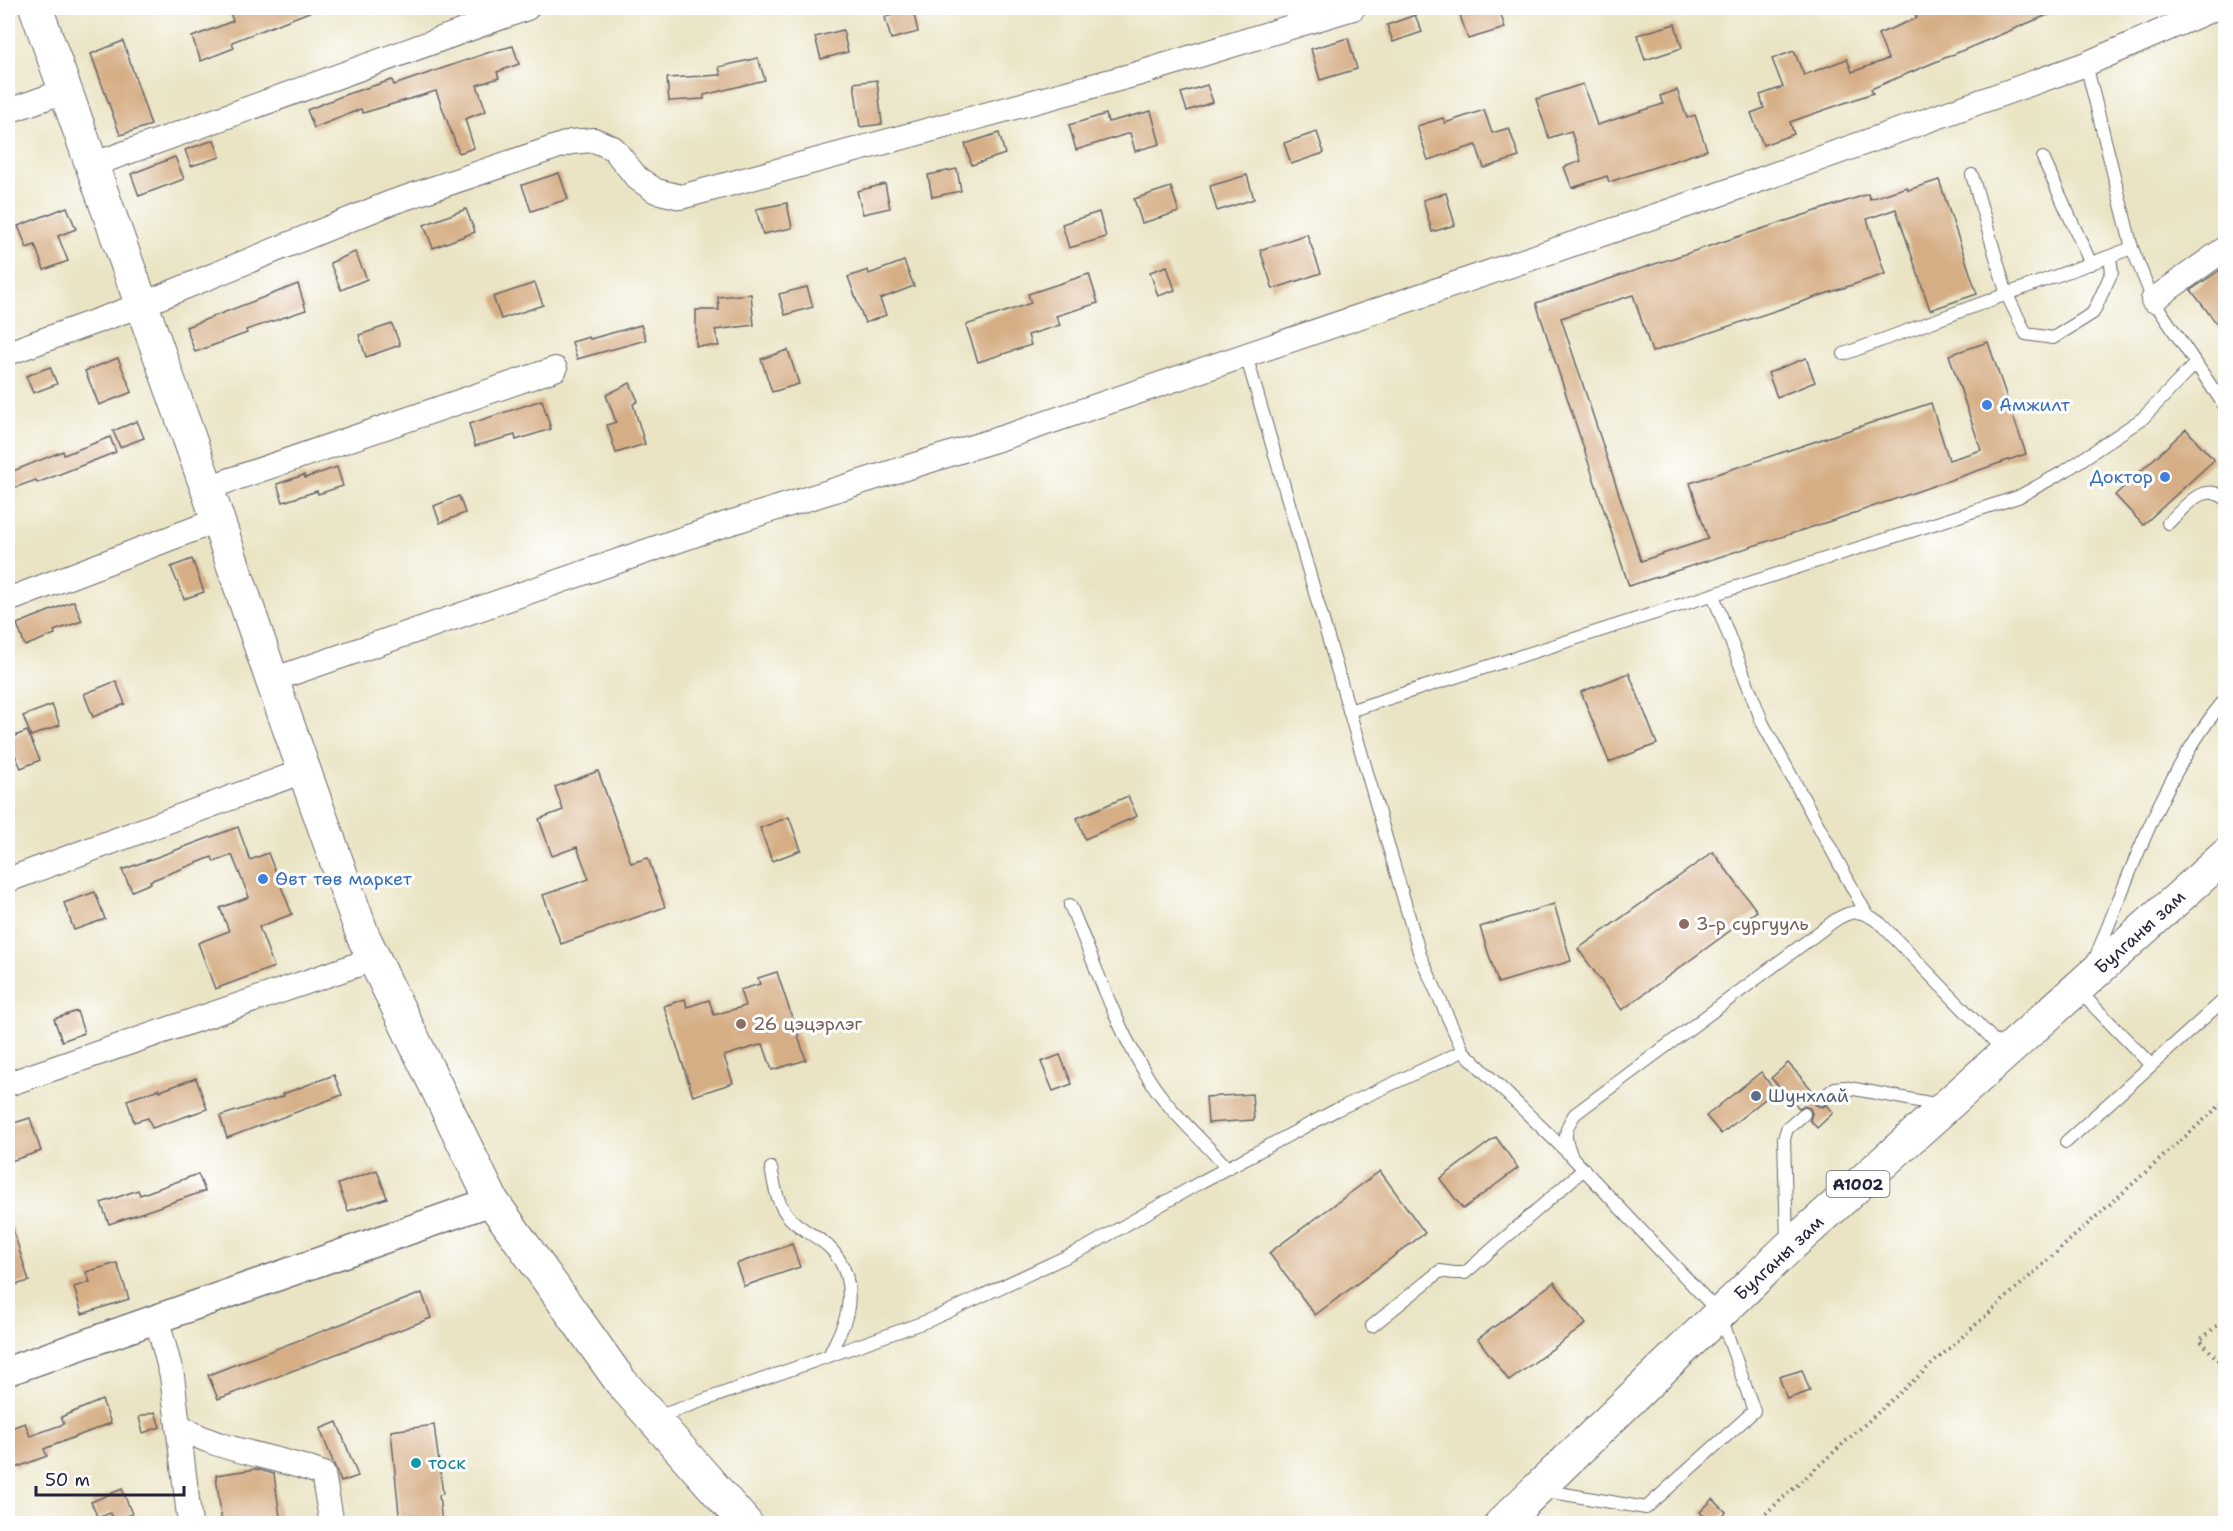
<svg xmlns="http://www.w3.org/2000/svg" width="2233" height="1531" viewBox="0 0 2233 1531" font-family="'Shantell Sans',sans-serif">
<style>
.building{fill:#d6ae85}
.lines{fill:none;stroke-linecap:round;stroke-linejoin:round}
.service-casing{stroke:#68666b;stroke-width:14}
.minor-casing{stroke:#68666b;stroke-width:26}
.tertiary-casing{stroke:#68666b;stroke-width:31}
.secondary-casing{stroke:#68666b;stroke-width:35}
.trunk-casing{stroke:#68666b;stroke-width:35}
.path{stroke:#68666b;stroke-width:4;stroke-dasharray:1.5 4.5;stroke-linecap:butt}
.service{stroke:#fff;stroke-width:12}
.minor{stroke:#fff;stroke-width:24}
.tertiary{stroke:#fff;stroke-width:28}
.secondary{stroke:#fff;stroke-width:33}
.trunk{stroke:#fff;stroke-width:33}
.shop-dot{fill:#3f7fe0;stroke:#fff;stroke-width:2}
.education-dot{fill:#8d6e63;stroke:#fff;stroke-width:2}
.service-dot{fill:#5c6f8a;stroke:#fff;stroke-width:2}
.culture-dot{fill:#0f9aa8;stroke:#fff;stroke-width:2}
.labels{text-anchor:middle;stroke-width:6;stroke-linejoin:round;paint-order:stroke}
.shield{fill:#fff;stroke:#646476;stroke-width:1.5}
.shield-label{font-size:16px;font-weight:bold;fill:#22223b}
.shop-label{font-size:18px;fill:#366cbe;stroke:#fff;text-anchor:start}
.education-label{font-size:18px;fill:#785e54;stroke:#fff;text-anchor:start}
.street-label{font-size:18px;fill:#22223b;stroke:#fff}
.service-label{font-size:18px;fill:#4e5e75;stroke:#fff;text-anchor:start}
.culture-label{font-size:18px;fill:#0d838f;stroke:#fff;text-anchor:start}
</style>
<rect width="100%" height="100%" fill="#fff"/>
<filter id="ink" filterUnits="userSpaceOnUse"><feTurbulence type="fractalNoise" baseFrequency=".0167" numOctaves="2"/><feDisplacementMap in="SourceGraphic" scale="12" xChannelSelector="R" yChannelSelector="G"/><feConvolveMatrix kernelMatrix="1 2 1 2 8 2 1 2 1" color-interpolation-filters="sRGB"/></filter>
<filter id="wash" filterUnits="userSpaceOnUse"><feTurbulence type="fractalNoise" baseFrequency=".008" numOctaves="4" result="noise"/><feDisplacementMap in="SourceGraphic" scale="24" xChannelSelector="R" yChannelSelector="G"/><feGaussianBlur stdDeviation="1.35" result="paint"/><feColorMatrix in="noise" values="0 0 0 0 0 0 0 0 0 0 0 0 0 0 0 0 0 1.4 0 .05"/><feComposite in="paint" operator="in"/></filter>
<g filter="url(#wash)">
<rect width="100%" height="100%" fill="#eae4c4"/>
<g id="blocks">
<g class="building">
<polygon points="245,8 317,8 317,9 232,42 234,48 201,61 192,37 233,21 230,13"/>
<polygon points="1484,8 1499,8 1505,28 1468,39 1460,15"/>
<polygon points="1912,8 2064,8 1871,89 1873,93 1790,122 1794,134 1763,145 1751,113 1764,108 1760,95 1783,87 1772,59 1794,51 1804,75 1847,59 1852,72 1888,59 1878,34 1917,18"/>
<polygon points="913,10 918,32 891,39 885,17"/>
<polygon points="1415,15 1422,32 1393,42 1387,25"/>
<polygon points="1675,24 1682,48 1645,60 1637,35"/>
<polygon points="843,30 848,52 821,59 815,37"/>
<polygon points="1348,38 1357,69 1320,80 1311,49"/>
<polygon points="123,41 151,125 120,135 91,54"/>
<polygon points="513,46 519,64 497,72 499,78 477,85 486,111 465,119 474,148 459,153 436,91 363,113 361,109 314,128 307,110 347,94 392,80 394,85 490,52"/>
<polygon points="758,58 765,80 704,95 704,99 669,101 667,78 721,75 719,67"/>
<polygon points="877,80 882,124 860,127 854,83"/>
<polygon points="1583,84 1597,125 1663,104 1660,96 1677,90 1687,118 1695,115 1707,150 1609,182 1607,176 1572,188 1564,167 1581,161 1571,131 1549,138 1536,99"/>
<polygon points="1207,85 1213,102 1187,111 1181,93"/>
<polygon points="1484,110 1492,133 1509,128 1519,157 1484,168 1476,145 1428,160 1417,126 1443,118 1445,123"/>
<polygon points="1151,111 1160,144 1135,151 1130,133 1076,150 1069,125 1106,114 1108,122"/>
<polygon points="1317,132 1324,153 1291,164 1284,143"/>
<polygon points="999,133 1005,154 972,165 965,144"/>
<polygon points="214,140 220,157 191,166 185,150"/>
<polygon points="175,157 184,179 139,196 131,174"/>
<polygon points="957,169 961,191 932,197 928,175"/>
<polygon points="559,173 568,199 531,211 522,185"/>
<polygon points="1247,175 1254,199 1217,211 1210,186"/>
<polygon points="1939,180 1977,294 1930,310 1896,209 1867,219 1885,274 1652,352 1633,295 1561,318 1641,561 1708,539 1690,483 1931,403 1949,460 1981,450 1949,355 1988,342 2026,454 1840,518 1629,586 1536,303 1868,194 1870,199 1907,187 1908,190"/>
<polygon points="885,184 890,208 863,214 857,191"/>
<polygon points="1171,187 1179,212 1142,223 1134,199"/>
<polygon points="1446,193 1455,225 1432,232 1423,200"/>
<polygon points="787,203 792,228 763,234 756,209"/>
<polygon points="67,207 76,229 58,236 68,261 44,270 35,245 27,248 18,226"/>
<polygon points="466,209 475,232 433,248 424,225"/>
<polygon points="1099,212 1106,237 1069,248 1062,224"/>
<polygon points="1307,234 1321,273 1273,289 1260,250"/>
<polygon points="355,252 367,279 341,290 330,263"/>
<polygon points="904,261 914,286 880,299 886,315 865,323 848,277 868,270 869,274"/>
<polygon points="1167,266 1175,290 1158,296 1150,272"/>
<polygon points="2226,266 2226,336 2191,290"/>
<polygon points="1089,274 1098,303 1056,316 1060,325 1028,335 1031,345 978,362 966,325 1031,303 1028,294"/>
<polygon points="535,283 543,305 501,319 493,297"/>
<polygon points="298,284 306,310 246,330 247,333 195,352 186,327"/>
<polygon points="807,287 813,307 785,315 779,294"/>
<polygon points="751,294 754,325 715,330 719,346 696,346 696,310 719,310 718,297"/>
<polygon points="392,324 400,345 366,357 359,335"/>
<polygon points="641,325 646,340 577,359 572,342 589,337 590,339"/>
<polygon points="788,350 799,384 772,392 761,359"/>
<polygon points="118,358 132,392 99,405 85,371"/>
<polygon points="1806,358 1815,382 1777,397 1768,373"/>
<polygon points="50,367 57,384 33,393 26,376"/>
<polygon points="630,383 638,401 633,404 645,444 616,453 607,425 616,422 606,395"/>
<polygon points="542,400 551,429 516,440 515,435 475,446 469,424"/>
<polygon points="137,421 144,438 120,447 113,431"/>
<polygon points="2186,429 2214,460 2143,525 2115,495"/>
<polygon points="110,437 116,452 37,483 36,480 8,490 8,473 63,451 64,455"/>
<polygon points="337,467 343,486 318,494 317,491 283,502 277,484 304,475 305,478"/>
<polygon points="459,496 465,513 440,523 434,506"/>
<polygon points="192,559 204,592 184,599 171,567"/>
<polygon points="74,601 82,621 54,631 55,634 25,646 17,624"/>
<polygon points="1629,673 1657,744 1609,762 1581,692"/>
<polygon points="116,681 125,704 93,717 84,694"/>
<polygon points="52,705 60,725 31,736 23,716"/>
<polygon points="27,731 40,760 21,768 8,739"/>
<polygon points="598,771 631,863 648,858 665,907 561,944 543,895 589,879 577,847 552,856 539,819 563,810 555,787"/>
<polygon points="1128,796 1137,816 1085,839 1077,818"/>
<polygon points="789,817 801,850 772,861 760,828"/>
<polygon points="238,827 250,860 268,853 292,914 259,927 274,967 215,989 198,943 229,931 220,908 249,897 232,855 214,862 212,857 150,881 151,883 132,891 122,870"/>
<polygon points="1713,852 1757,911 1622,1010 1578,949"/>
<polygon points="95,892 105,919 74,930 64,903"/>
<polygon points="1554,904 1571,961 1498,983 1480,927"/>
<polygon points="777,972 806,1060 772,1070 763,1044 724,1056 733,1083 693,1096 664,1006 685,999 687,1007 709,1000 714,1015 745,1006 740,990 760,984 758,978"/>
<polygon points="77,1011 84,1033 62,1041 54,1019"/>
<polygon points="1060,1055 1072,1084 1053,1091 1041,1062"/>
<polygon points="1788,1063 1815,1093 1813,1100 1815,1105 1822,1107 1826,1105 1833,1113 1817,1128 1810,1120 1812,1113 1810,1108 1803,1106 1799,1108 1771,1078"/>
<polygon points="1761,1072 1775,1091 1721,1134 1706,1116"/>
<polygon points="334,1075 342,1095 227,1138 220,1116 284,1096 283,1094"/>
<polygon points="196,1078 207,1109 152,1128 148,1118 134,1122 127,1100 159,1089 160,1091"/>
<polygon points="1252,1094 1254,1120 1208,1123 1206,1097"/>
<polygon points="30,1118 41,1151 8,1162 8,1125"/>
<polygon points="1496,1137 1518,1168 1463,1209 1440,1179"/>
<polygon points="377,1170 387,1198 348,1211 338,1184"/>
<polygon points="1380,1171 1425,1233 1315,1315 1269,1253"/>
<polygon points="198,1174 205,1191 109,1224 101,1203 138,1190 140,1195"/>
<polygon points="8,1223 11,1223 29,1281 8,1287"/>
<polygon points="792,1244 800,1267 744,1286 736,1264"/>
<polygon points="117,1263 129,1299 82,1314 74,1287 90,1282 86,1272"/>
<polygon points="1554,1282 1586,1324 1509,1381 1478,1339"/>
<polygon points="422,1293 431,1318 218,1399 208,1375"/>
<polygon points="1802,1370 1810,1391 1787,1399 1779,1377"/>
<polygon points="102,1400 111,1423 44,1449 47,1456 15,1468 8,1447 8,1429 25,1423 30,1436 64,1424 61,1417"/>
<polygon points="155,1412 160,1427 143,1433 139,1417"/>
<polygon points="337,1422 358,1476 341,1482 320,1429"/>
<polygon points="434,1425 443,1494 439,1495 442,1524 400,1524 391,1431"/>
<polygon points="256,1469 274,1474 281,1524 222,1524 216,1475"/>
<polygon points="122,1489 132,1514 114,1522 110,1513 98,1518 91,1502"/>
<polygon points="1713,1499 1726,1512 1714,1524 1711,1524 1700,1512"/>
</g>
</g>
</g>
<g filter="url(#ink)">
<use href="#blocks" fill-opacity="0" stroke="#68666b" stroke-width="1.5"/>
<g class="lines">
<g class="service-casing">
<g id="service">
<polyline points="2043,158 2091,264"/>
<polyline points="1972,175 2007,295 2026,334 2053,338 2093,313 2112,272 2110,257"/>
<polyline points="2132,248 2153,300 2226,408"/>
<polyline points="1844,354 2132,248 2086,64"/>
<polyline points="1246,355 1420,955 1463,1051 1569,1154"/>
<path d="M2168 523C2185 508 2202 480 2226 499"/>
<polyline points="1713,595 1763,724 1866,913"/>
<polyline points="1349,711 2018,497 2065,471 2143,418 2196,363"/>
<path d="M1070 905C1095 963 1116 1029 1151 1082 1172 1114 1202 1139 1227 1168"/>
<path d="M2094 961C2131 872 2163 773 2226 698"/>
<polyline points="2077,989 2151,1065"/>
<polyline points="1821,1099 1835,1088 1844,1087 1940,1105"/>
<polyline points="2066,1142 2226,998"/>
<path d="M771 1168C774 1183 776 1199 785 1212 795 1227 814 1234 828 1246 847 1264 852 1288 847 1313 844 1327 835 1342 829 1356"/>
<polyline points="1787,1241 1784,1139 1787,1129 1804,1114"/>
<polyline points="1372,1326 1440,1271 1454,1273 1465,1273 1584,1169"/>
<polyline points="654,1418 930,1320 1087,1247 1199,1183 1336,1110 1463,1051"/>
<path d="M1541 1490 1646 1508 1754 1411 1720 1314 1572 1157C1564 1138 1563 1131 1575 1114L1834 921C1853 908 1862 910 1880 923L2004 1051"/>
</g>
</g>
<g class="minor-casing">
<g id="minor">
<polyline points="8,111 65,91"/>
<polyline points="92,165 527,8"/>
<polyline points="2153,300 2226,248"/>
<polyline points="8,353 141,305 390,203 571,142 594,140 613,148 637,178 656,191 681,197 1137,74 1353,8"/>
<polyline points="207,488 555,369"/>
<polyline points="8,600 218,520"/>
<polyline points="272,680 723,525 1011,435 1714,196 2086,64 2215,8"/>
<polyline points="8,880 306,770"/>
<polyline points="8,1084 374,959"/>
<polyline points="157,1320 172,1376 190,1524"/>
<path d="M178 1424C211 1451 281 1456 323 1474L332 1524"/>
</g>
</g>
<g class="tertiary-casing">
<polyline id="tertiary" points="8,1371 492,1201"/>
</g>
<g class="secondary-casing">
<polyline id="secondary" points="36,8 207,488 272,680 363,936 492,1201 621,1382 746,1524"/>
</g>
<g class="trunk-casing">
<polyline id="trunk" points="1501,1524 1788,1248 2226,855"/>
</g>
<g class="path">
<polyline points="2226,1318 2200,1340 2226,1369"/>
<polyline points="1760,1524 1765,1514 2226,1100"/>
</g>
<use href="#service" class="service"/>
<use href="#minor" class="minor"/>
<use href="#tertiary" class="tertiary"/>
<use href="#secondary" class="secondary"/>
<use href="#trunk" class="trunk"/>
</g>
</g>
<g class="shop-dot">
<circle cx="1987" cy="405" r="6"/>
<circle cx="2165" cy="477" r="6"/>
<circle cx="263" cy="879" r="6"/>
</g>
<g class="education-dot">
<circle cx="1684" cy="924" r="6"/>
<circle cx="741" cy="1024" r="6"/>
</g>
<circle class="service-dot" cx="1756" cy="1096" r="6"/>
<circle class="culture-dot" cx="416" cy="1463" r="6"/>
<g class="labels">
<rect class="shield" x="1826.5" y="1171" width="63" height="26" rx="4.5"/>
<g class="shield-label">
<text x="1858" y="1190">A1002</text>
</g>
<g class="shop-label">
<text x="1999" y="411">Амжилт</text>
<text x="2153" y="483" text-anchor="end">Доктор</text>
<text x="275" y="885">Өвт төв маркет</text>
</g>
<g class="education-label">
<text x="1696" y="930">3-р сургууль</text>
<text x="753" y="1030">26 цэцэрлэг</text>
</g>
<g class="street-label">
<text transform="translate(2140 932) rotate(-42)" y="6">Булганы зам</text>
<text transform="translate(1779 1258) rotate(-43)" y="6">Булганы зам</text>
</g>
<g class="service-label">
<text x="1768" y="1102">Шунхлай</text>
</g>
<g class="culture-label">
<text x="428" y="1469">тоск</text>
</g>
</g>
<rect width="2233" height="1531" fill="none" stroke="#fff" stroke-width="30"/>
<path d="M36 1486v9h148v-9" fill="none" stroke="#22223b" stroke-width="3"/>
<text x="45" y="1486" font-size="18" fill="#22223b" stroke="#ffffff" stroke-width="4.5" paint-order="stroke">50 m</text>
</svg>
